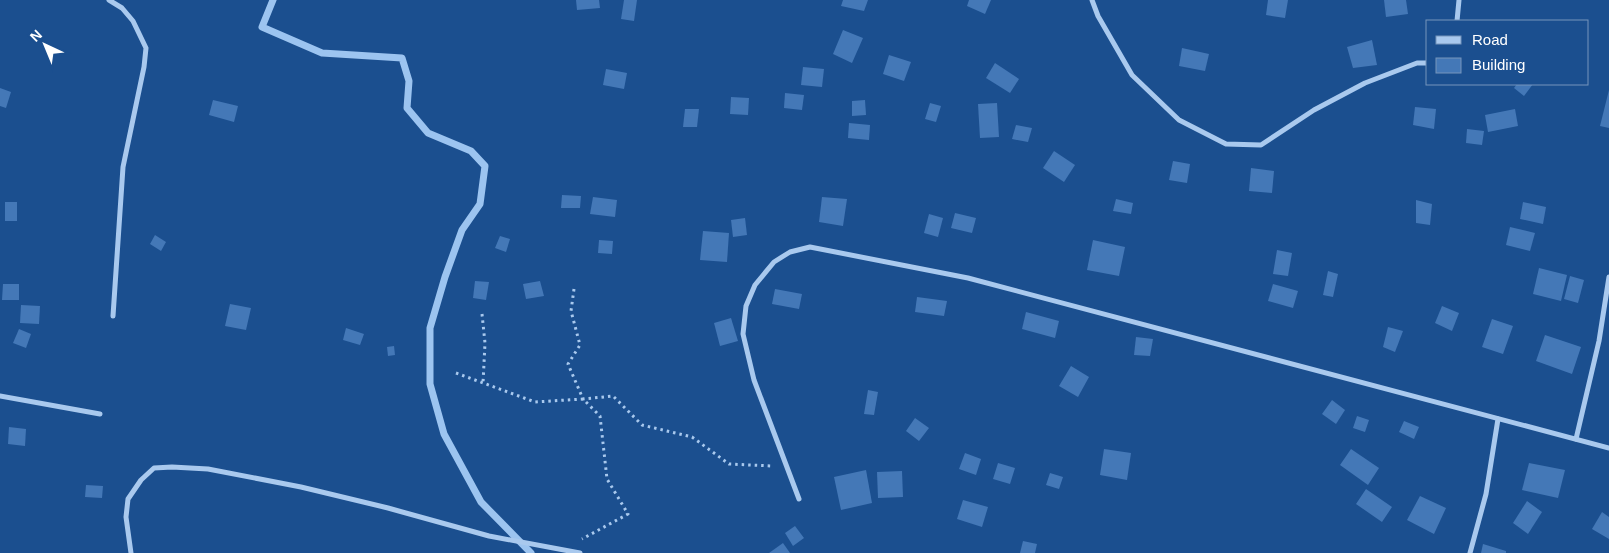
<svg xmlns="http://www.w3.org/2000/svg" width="1609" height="553" viewBox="0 0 1609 553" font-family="Helvetica,sans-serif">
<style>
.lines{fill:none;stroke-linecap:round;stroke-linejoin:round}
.stream{stroke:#9cc4f0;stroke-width:7}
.building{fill:#4478b7}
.path{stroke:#a9c9ee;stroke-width:3;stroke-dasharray:2.5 4;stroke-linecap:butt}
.street{stroke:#a9c9ee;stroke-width:5}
</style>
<rect width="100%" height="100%" fill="#1b4f8f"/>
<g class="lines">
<polyline class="stream" points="273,0 262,27 322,53 402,58 409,81 407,108 428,133 471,151 485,166 480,204 462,230 445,277 430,328 430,384 444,434 481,502 531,553"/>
</g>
<g class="building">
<polygon points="576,0 599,0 600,8 577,10"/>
<polygon points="624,0 637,0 634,21 621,19"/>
<polygon points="843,0 868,0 864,11 841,6"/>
<polygon points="969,0 991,0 985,14 967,6"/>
<polygon points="1268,0 1288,0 1285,18 1266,15"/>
<polygon points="1384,0 1406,0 1408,14 1386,17"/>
<polygon points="843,30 863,38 852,63 833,54"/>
<polygon points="1372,40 1377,65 1353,68 1347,47"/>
<polygon points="1182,48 1209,54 1205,71 1179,66"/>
<polygon points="889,55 911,62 904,81 883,74"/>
<polygon points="995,63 1019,79 1010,93 986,78"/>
<polygon points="803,67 824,69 822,87 801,85"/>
<polygon points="606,69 627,73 624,89 603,85"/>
<polygon points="1517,84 1533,84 1524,96 1514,88"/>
<polygon points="0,88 11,92 6,108 0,106"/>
<polygon points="1609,90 1609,128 1600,126"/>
<polygon points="785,93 804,95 802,110 784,108"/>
<polygon points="731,97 749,98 748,115 730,114"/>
<polygon points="213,100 238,106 234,122 209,115"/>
<polygon points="865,100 866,115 852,116 852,101"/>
<polygon points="930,103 941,106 936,122 925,119"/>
<polygon points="997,103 999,137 980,138 978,104"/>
<polygon points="1415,107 1436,109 1434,129 1413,125"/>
<polygon points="685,109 699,109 697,127 683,127"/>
<polygon points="1515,109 1518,126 1488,132 1485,115"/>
<polygon points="849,123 870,125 869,140 848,138"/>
<polygon points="1016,125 1032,128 1028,142 1012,139"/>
<polygon points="1467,129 1484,131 1482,145 1466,143"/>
<polygon points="1054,151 1075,165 1064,182 1043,168"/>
<polygon points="1173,161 1190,164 1187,183 1169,180"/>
<polygon points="1251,168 1274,171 1272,193 1249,191"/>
<polygon points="562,195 581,196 580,208 561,208"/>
<polygon points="593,197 617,200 615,217 590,214"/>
<polygon points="822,197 847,199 843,226 819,222"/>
<polygon points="1116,199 1133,203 1131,214 1113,211"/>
<polygon points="1416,200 1432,204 1430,225 1416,223"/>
<rect x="5" y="202" width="12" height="19"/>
<polygon points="1523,202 1546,207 1543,224 1520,219"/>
<polygon points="955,213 976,218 972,233 951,228"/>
<polygon points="929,214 943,218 938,237 924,233"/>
<polygon points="745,218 747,235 733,237 731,220"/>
<polygon points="1510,227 1535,233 1530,251 1506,245"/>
<polygon points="703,231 729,233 727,262 700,260"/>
<polygon points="155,235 166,242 161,251 150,244"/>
<polygon points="500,236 510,239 506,252 495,248"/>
<polygon points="599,240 613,241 612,254 598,253"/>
<polygon points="1093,240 1125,247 1119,276 1087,270"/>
<polygon points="1277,250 1292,253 1288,276 1273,274"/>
<polygon points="1539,268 1567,275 1561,301 1533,294"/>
<polygon points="1328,271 1338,274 1333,297 1323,295"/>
<polygon points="1570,276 1584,280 1578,303 1564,299"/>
<polygon points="475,281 489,282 486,300 473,298"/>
<polygon points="540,281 544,296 526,299 523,284"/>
<polygon points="3,284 19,284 19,300 2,300"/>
<polygon points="1273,284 1298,291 1293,308 1268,301"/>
<polygon points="775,289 802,294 799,309 772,304"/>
<polygon points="917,297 947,301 944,316 915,312"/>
<polygon points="230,304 251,308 246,330 225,326"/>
<polygon points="21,305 40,306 39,324 20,323"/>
<polygon points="1442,306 1459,313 1452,331 1435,323"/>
<polygon points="1026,312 1059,321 1055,338 1022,329"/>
<polygon points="731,318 738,341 720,346 714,323"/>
<polygon points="1492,319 1513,326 1503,354 1482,347"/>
<polygon points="1388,327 1403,331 1395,352 1383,347"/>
<polygon points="346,328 364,334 360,345 343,340"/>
<polygon points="19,329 31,334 26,348 13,343"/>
<polygon points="1545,335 1581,347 1572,374 1536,361"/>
<polygon points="1136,337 1153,339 1150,356 1134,355"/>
<polygon points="394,346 395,355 388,356 387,347"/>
<polygon points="1071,366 1089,377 1078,397 1059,386"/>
<polygon points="868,390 878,392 874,415 864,414"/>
<polygon points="1332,400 1345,410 1336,424 1322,414"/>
<polygon points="1357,416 1369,420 1365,432 1353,428"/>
<polygon points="915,418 929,428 919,441 906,431"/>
<polygon points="1404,421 1419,427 1414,439 1399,432"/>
<polygon points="9,427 26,429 25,446 8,444"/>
<polygon points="1104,449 1131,453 1127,480 1100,475"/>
<polygon points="1351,449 1379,468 1368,485 1340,465"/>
<polygon points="965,453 981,459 976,475 959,469"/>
<polygon points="998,463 1015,468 1010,484 993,479"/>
<polygon points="1529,463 1565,470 1558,498 1522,490"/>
<polygon points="866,470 872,503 841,510 834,477"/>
<polygon points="902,471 903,497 878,498 877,472"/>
<polygon points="1050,473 1063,477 1059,489 1046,485"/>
<polygon points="86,485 103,486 102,498 85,497"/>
<polygon points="1366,489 1392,507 1382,522 1356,504"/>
<polygon points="1420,496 1446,508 1434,534 1407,520"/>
<polygon points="963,500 988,507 982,527 957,519"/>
<polygon points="1527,501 1542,512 1528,534 1513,523"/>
<polygon points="1602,512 1609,517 1609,539 1592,529"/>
<polygon points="795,526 804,538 793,546 785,533"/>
<polygon points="1023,541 1037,544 1035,553 1020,553"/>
<polygon points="783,543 790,553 769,553"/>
<polygon points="1483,544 1506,551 1506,553 1481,553"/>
</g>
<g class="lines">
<g class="path">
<polyline points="574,289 571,311 580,345 568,364 583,399 613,396 642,425 692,437 729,464 772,466"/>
<polyline points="482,314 485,343 483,383"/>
<polyline points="456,373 535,402 583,399 600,416 607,479 628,514 582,539"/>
</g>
<g class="street">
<polyline points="109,0 122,8 133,21 146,48 144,67 123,167 113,316"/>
<polyline points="1092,0 1098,16 1132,75 1179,120 1226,144 1261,145 1314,110 1365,83 1417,63 1428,63"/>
<polyline points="1457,21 1459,0"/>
<polyline points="0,396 100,414"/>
<polyline points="1576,439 1599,341 1609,277"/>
<polyline points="799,499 754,380 743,334 746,306 755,285 774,262 790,252 810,247 968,278 1609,448"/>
<polyline points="131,553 126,517 128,499 141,480 154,468 172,467 208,469 301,487 388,508 489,536 580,553"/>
<polyline points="1470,553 1486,494 1498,419"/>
</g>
</g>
<rect x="1426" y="20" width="162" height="65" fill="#1b4f8f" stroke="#7695bc"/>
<rect x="1436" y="36" width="25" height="8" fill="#a9c9ee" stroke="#7695bc"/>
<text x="1472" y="45" font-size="15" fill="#ffffff">Road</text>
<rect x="1436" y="58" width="25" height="15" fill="#4478b7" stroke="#7695bc"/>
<text x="1472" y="70" font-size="15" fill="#ffffff">Building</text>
<g transform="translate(45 45) rotate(316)" stroke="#1b4f8f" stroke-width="4" paint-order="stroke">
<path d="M0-4L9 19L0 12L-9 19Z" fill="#ffffff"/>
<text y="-8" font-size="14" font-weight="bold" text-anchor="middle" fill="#ffffff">N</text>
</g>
</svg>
